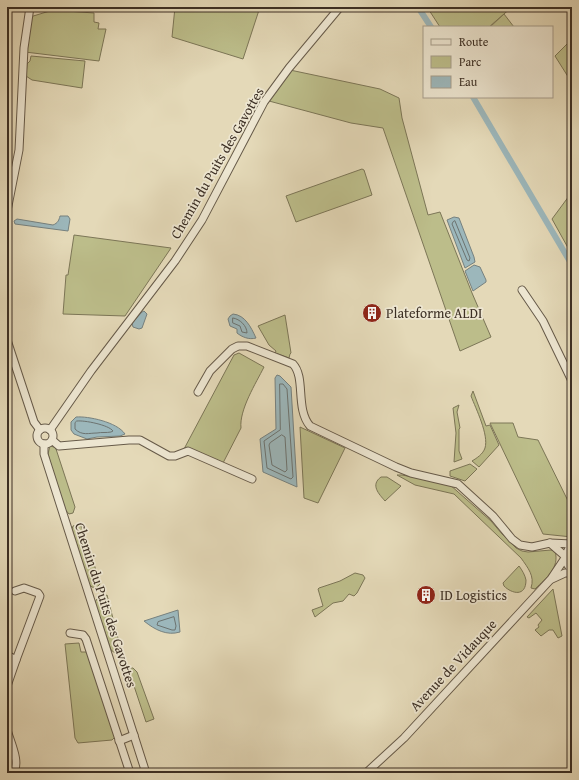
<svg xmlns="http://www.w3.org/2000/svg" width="579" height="780" viewBox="0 0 579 780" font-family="'Gentium Book Plus',serif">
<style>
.green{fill:#bcbd8a;stroke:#7c7657}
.water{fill:#9cb7bb;stroke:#76817f}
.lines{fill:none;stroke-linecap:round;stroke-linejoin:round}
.shore{stroke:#6c7370;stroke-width:1}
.canal{stroke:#9cb7bb;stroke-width:6}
.minor-casing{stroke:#665a49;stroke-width:9}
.minor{stroke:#ede6d1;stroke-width:7}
.labels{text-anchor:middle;stroke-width:3.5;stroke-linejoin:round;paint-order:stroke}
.street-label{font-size:14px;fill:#3c2f24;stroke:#ede6d1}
.poi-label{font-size:14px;fill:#3c2f24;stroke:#ede6d1;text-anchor:start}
</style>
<rect width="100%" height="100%" fill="#e4d9b8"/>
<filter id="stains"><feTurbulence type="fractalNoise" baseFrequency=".005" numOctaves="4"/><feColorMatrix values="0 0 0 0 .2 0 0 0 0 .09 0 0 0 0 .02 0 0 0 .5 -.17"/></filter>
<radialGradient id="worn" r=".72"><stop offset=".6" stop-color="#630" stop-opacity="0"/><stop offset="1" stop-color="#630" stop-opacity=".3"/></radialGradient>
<g class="green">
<polygon points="175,7 260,7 243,59 172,37"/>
<polygon points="427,7 512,7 489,27 440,27"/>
<polygon points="53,10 94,13 94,22 99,23 98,29 106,29 99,61 25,52 30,17"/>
<polygon points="504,14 514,27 490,27"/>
<polygon points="572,39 572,83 555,56"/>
<polygon points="31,56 85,61 82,88 32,80 26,76 27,64 30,61"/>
<polygon points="290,70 380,89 399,98 402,118 428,215 440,212 472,293 491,337 460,351 383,128 351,123 269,101"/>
<polygon points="362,169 364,170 372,195 296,222 286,196"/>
<polygon points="572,192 572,255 552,219"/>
<polygon points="74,235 171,248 125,316 63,314 66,275 68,275"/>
<polygon points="285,315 291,353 290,354 289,358 275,353 276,351 269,345 258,326"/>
<path d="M239 353 264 367C256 383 239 410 241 428L223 463 184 449 234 355Z"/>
<path d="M473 391 486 426 490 425 499 445 479 467 472 461C477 458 483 454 485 448 489 435 476 409 471 396Z"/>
<polygon points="459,405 457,412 460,428 459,429 459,451 462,459 454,462 456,433 453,408"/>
<polygon points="490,423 513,423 518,437 538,440 572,509 572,537 543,534"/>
<polygon points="300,427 345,448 318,503 304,498"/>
<polygon points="50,446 54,447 56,449 75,507 73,513 69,514 63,507 48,454"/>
<polygon points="470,464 477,469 465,481 450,476 450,471"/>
<path d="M397 475H402L449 484 491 521 502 534 516 548 522 551 528 552 551 550 555 551C560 568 546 578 535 589L531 588C535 576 528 568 521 558L454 494 415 485Z"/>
<path d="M381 477H387L401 486 385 501C379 494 370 485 381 477Z"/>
<polygon points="76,525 81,526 100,582 100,584 96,588 92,587 89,584 72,529 73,526"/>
<path d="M519 566C522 570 525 575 526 580 526 597 512 594 504 586L503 583Z"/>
<polygon points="355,573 363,575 365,578 357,593 354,596 349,594 343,601 333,603 315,617 312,610 323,606 318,589 319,588 340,581"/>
<polygon points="553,589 562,636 558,638 553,630 549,630 541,636 535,630 539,627 538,625 542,620 536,613 529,618 527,617"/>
<polygon points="107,595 122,654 115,653 111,650 96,606 95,602 97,599"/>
<polygon points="79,643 81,652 87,652 115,737 112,740 78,743 75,738 65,644"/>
<polygon points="128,668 133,668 137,672 154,719 146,722"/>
</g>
<g class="water">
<path d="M60 216H68L70 219 68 231 15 224 14 221 17 219 53 225C58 223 59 220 60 216Z"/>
<polygon points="454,217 459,218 474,257 475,262 465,268 447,220"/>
<polygon points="474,265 480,267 486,280 486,282 473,291 465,271"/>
<polygon points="144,311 147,314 142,328 139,329 133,327 132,323 142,312"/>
<path d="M233 314C245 315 251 327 256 338 249 340 242 337 237 333V329L230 326 228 319 230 316Z"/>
<polygon points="277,375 280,376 291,387 297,487 263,472 260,439 276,429 275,378"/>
<path d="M76 417C88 416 117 422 125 434L120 436 97 437 87 439 74 434 71 430V422Z"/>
<path d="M178 610 180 632C167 636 155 630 144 621Z"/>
</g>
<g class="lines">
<g class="shore">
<polygon points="455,221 470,258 469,261 467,260 452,224 453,222"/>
<path d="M233 318C240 319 247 326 247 333L242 332 240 326 233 323Z"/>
<polygon points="280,384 283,384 287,389 293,477 291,479 267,468 264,441 280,430"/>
<path d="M77 421C84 420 109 425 113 431L111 432C106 433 102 432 97 433 89 433 82 436 75 429V423Z"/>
<polygon points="282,435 285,437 287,470 285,472 272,465 269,445 270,443"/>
<polygon points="174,617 176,626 175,630 172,630 157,625 158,622"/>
</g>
<g class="canal">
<polyline points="418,7 431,27"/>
<polyline points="473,97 572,265"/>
</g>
<g class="minor-casing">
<g id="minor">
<polyline points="7,211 19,150 24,48 30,7"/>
<polyline points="522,290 543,321 572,381"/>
<polyline points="7,340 34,422 40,430"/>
<path d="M198 392 210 371 232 349 238 346H247L293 364C306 378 295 408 310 426L396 467 411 473 458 484 493 516 512 539 520 545 532 547 550 543 572 544"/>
<circle cx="45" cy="436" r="8"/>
<polyline points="50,430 91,371 175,261 202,220 264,102 289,68 340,7"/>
<polyline points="52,440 59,446 129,440 140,440 169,456 175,456 188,451 252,479"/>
<polyline points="44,444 44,454 146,773"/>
<polyline points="550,543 565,556"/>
<path d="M572 544C565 553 563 562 572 570"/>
<polyline points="552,579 565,573 572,573"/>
<polyline points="15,591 24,588 38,593 40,596 16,660"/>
<polyline points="70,633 83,635 86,639 130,773"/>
<polyline points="7,655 16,660 7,686"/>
<path d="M7 730C10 741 22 765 12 773"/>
<polyline points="119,741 134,735"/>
<polyline points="366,773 404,738 551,579 565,558"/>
</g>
</g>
<use href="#minor" class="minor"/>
</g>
<defs>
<g id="building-disc" transform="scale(1)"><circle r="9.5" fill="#8f2418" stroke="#ede6d1"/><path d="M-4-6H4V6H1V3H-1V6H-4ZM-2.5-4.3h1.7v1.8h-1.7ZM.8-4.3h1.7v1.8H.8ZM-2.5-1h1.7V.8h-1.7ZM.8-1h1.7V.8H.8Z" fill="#fff"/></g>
</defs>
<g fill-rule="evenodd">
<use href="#building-disc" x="372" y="313"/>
<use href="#building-disc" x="426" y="595"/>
</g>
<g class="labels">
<g class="street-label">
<text transform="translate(217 163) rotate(-60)" y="5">Chemin du Puits des Gavottes</text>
<text transform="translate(106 605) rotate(72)" y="5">Chemin du Puits des Gavottes</text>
<text transform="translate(453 665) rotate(-47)" y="5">Avenue de Vidauque</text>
</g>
<g class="poi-label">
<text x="386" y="318">Plateforme ALDI</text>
<text x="440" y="600">ID Logistics</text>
</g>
</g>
<rect width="579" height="780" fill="none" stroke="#e4d9b8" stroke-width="24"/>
<rect x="8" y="8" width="563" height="764" fill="none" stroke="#3c2f24" stroke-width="2"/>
<rect x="12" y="12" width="555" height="756" fill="none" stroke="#3c2f24"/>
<rect x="423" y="26" width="130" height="72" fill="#ede6d1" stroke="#a69d8c"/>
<rect x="431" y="39" width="20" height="6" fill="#ede6d1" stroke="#a69d8c"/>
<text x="459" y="46" font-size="12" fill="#3c2f24">Route</text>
<rect x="431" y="56" width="20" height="12" fill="#bcbd8a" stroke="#a69d8c"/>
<text x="459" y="66" font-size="12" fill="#3c2f24">Parc</text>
<rect x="431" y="76" width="20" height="12" fill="#9cb7bb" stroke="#a69d8c"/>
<text x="459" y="86" font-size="12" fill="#3c2f24">Eau</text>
<rect width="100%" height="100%" filter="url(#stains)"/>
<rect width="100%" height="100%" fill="url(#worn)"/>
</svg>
